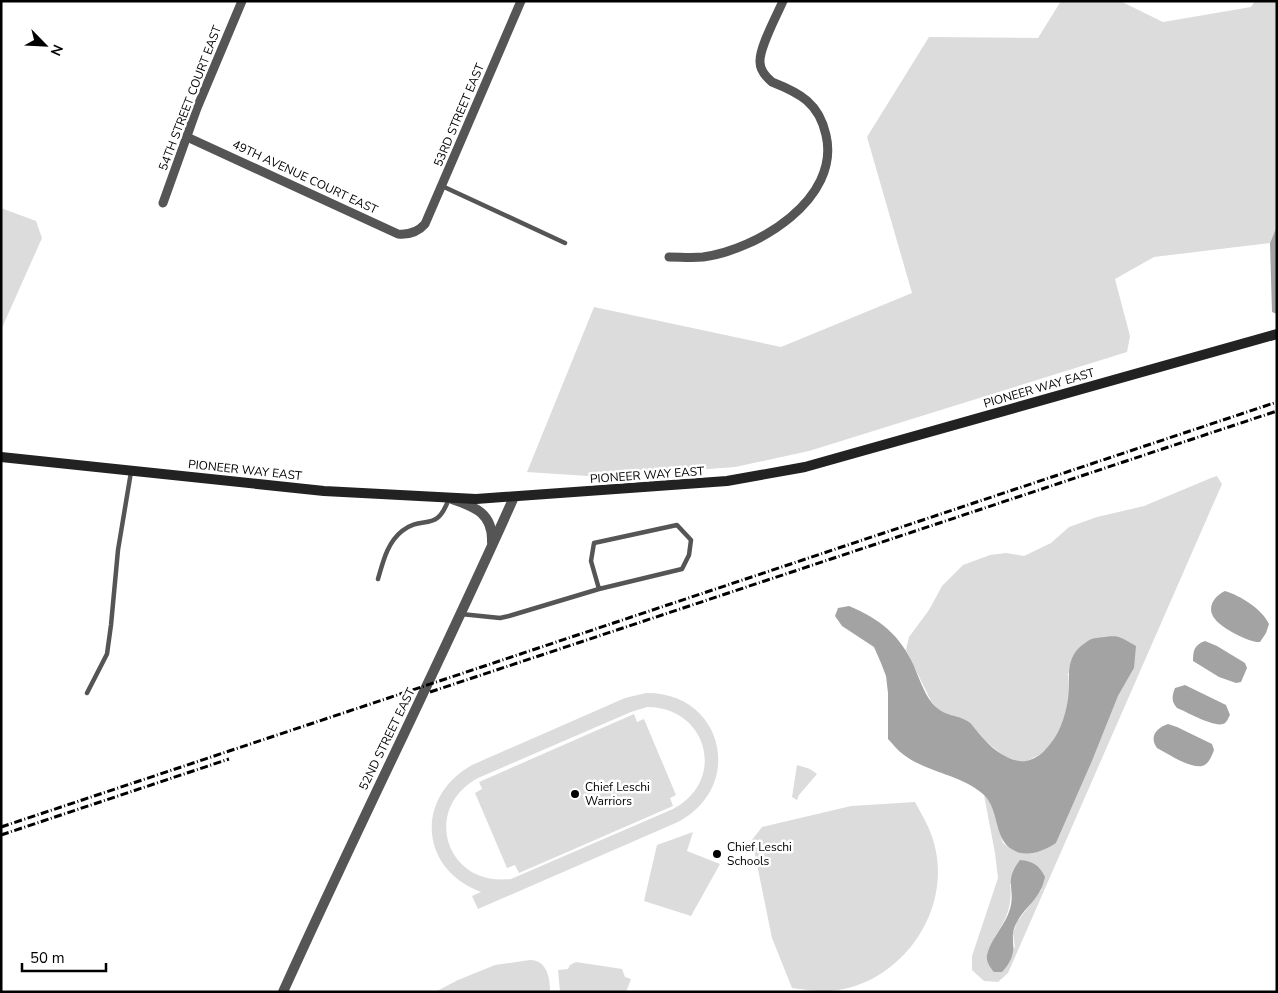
<svg xmlns="http://www.w3.org/2000/svg" width="1278" height="993" viewBox="0 0 1278 993" font-family="'Nunito Sans',sans-serif">
<style>
.green{fill:#dcdcdc;fill-rule:evenodd}
.water{fill:#a3a3a3}
.lines{fill:none;stroke-linecap:round;stroke-linejoin:round}
.service{stroke:#555;stroke-width:4.5}
.minor{stroke:#555;stroke-width:9}
.tertiary{stroke:#555;stroke-width:10}
.secondary{stroke:#222;stroke-width:10}
.rail{stroke:#000;stroke-width:3;stroke-dasharray:8 2.5 1 2.5;stroke-linecap:butt}
.poi-dot{fill:#000;stroke:#fff;stroke-width:2}
.labels{text-anchor:middle;stroke-width:5;stroke-linejoin:round;paint-order:stroke}
.street-label{font-size:12px;fill:#000;stroke:#fff}
.poi-label{font-size:12px;fill:#000;stroke:#fff;text-anchor:start}
</style>
<rect width="100%" height="100%" fill="#fff"/>
<g class="green">
<polygon points="1061,1 1120,1 1163,22 1251,7 1255,1 1277,1 1277,226 1270,243 1154,257 1115,279 1130,336 1127,352 809,451 735,467 603,477 527,472 594,307 781,347 912,293 867,137 929,37 1038,38"/>
<polygon points="1,208 36,221 42,238 1,330"/>
<path d="M1217 476 1222 484 1008 973 998 982 984 981 972 970V956L998 878 995 853 984 795 991 803 1003 843 1014 851 1028 853 1056 843 1092 761 1118 696 1134 668 1068 673 1069 697 1063 723 1052 743 1041 754 1027 761H1017L1004 756 984 740 969 722 940 712 931 701 906 650 909 637 929 610 942 586 963 565 990 555 1006 553 1024 556 1051 543 1069 527 1097 517 1144 506 1211 478ZM1010 884 1042 889 1017 922 1013 933 1015 948 994 938C1006 920 1013 906 1010 884Z"/>
<path d="M646 693C723 692 746 786 678 822L478 909 472 896 481 892C419 869 415 797 472 765L625 698ZM647 707C708 707 727 781 673 809L511 879C446 887 421 809 478 778L631 712Z"/>
<polygon points="634,714 637,722 644,719 676,795 670,798 673,806 519,873 515,865 507,868 475,793 482,789 479,782"/>
<polygon points="797,765 810,769 817,774 799,795 797,800 792,797"/>
<path d="M915 802C922 815 930 828 934 843 951 904 911 969 852 987 832 993 812 991 792 988L772 938 752 840 762 827 851 806Z"/>
<polygon points="693,832 687,851 720,864 691,916 644,901 657,845"/>
<path d="M530 960C547 960 550 978 550 992H435L458 980 495 965Z"/>
<polygon points="576,962 622,969 625,977 631,979 626,992 560,992 558,970 568,969 570,965"/>
</g>
<g class="water">
<polygon points="1277,226 1277,314 1272,312 1270,243"/>
<path d="M1225 591C1241 596 1262 609 1269 624L1266 633 1260 642C1250 643 1221 628 1215 619 1206 608 1214 596 1225 591Z"/>
<path d="M849 606C880 619 900 635 914 666 919 678 924 693 932 703 945 718 955 713 969 722 973 725 977 732 981 736 991 748 1009 763 1026 761 1032 760 1041 755 1045 750 1059 736 1065 718 1068 699 1071 679 1064 661 1081 646 1087 642 1090 638 1097 638 1119 635 1117 635 1136 646L1134 668 1118 696 1092 761 1056 843C1044 851 1026 858 1013 850 993 839 1000 809 983 794 960 774 928 773 904 755 898 751 893 744 888 739V693L886 676 881 663 874 647 842 626 835 616 838 608Z"/>
<path d="M1205 641 1217 646 1245 663 1247 668 1241 682 1236 683 1219 677 1193 661C1193 651 1194 645 1205 641Z"/>
<path d="M1185 685 1226 705 1230 715C1228 718 1227 723 1223 724 1213 727 1187 712 1177 708 1171 701 1172 696 1175 688Z"/>
<path d="M1168 724 1177 727 1212 744 1214 750C1212 755 1210 761 1206 764 1196 773 1167 753 1157 748 1149 737 1156 728 1168 724Z"/>
<path d="M1020 860C1033 861 1039 865 1045 877 1040 900 1027 904 1017 922 1006 941 1023 949 1002 972H994C990 967 986 962 987 955 991 938 1005 926 1010 909 1016 888 1003 882 1020 860Z"/>
</g>
<g class="lines">
<g class="service">
<polyline points="442,186 565,243"/>
<path d="M378 579C383 562 387 543 402 531 423 514 437 534 449 498"/>
<polyline points="461,614 500,618 509,616 599,589 682,569 689,555 691,540 677,525 594,543 591,561 599,589"/>
<polyline points="87,693 107,654 111,625 118,550 131,472"/>
</g>
<g class="minor">
<path d="M187 137 398 234C409 235 418 232 425 224L521 1"/>
<polyline points="163,203 197,108 242,1"/>
<path d="M669 257C680 257 692 258 703 257 757 250 841 199 826 135 819 103 800 93 772 82 766 77 760 70 760 62 759 48 777 15 783 1"/>
</g>
<g class="tertiary">
<path d="M452 499C476 507 493 514 492 542"/>
<path d="M283 992C358 826 440 663 514 497"/>
</g>
<polyline class="secondary" points="1,457 324,491 476,499 727,481 805,467 1277,334"/>
<g class="rail">
<polyline points="430,692 1277,411"/>
<polyline points="1,827 1277,402"/>
<polyline points="1,835 229,759"/>
</g>
</g>
<g class="poi-dot">
<circle cx="575" cy="794" r="5"/>
<circle cx="717" cy="854" r="5"/>
</g>
<g class="labels">
<g class="street-label">
<text transform="translate(190 98) rotate(-69)" y="4">54TH STREET COURT EAST</text>
<text transform="translate(459 115) rotate(-67)" y="4">53RD STREET EAST</text>
<text transform="translate(305 177) rotate(25)" y="4">49TH AVENUE COURT EAST</text>
<text transform="translate(1039 388) rotate(-16)" y="4">PIONEER WAY EAST</text>
<text transform="translate(245 470) rotate(6)" y="4">PIONEER WAY EAST</text>
<text transform="translate(647 475) rotate(-4)" y="4">PIONEER WAY EAST</text>
<text transform="translate(387 739) rotate(-64)" y="4">52ND STREET EAST</text>
</g>
<g class="poi-label">
<text x="585" y="791">Chief Leschi<tspan x="585" dy="14">Warriors</tspan></text>
<text x="727" y="851">Chief Leschi<tspan x="727" dy="14">Schools</tspan></text>
</g>
</g>
<rect width="1278" height="993" fill="none" stroke="#000000" stroke-width="5"/>
<g transform="translate(45 45) rotate(114)" stroke="#ffffff" stroke-width="4" paint-order="stroke">
<path d="M0-4L9 19L0 12L-9 19Z" fill="#000000"/>
<text y="-8" font-size="14" font-weight="bold" text-anchor="middle" fill="#000000">N</text>
</g>
<path d="M22 963v8h84v-8" fill="none" stroke="#000000" stroke-width="2.5"/>
<text x="30" y="963" font-size="15" fill="#000000" stroke="#ffffff" stroke-width="4" paint-order="stroke">50 m</text>
</svg>
